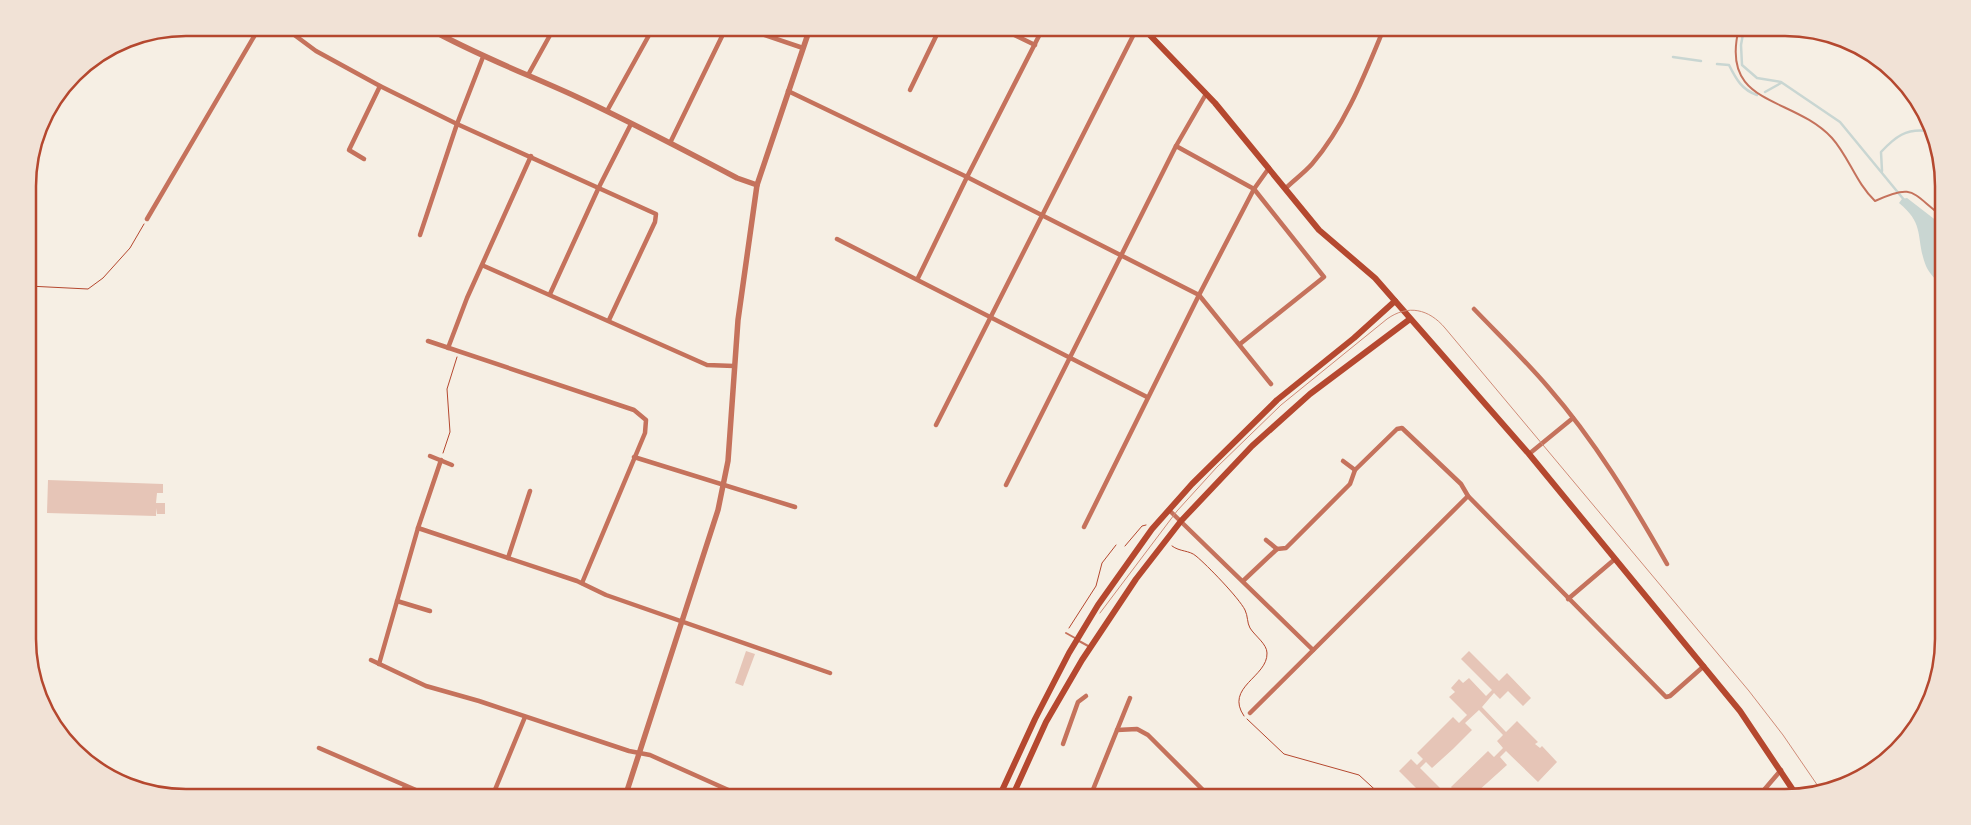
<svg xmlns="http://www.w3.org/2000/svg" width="1971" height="825" viewBox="0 0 1971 825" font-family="'Golos Text',sans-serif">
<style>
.water{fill:#c9d6d2}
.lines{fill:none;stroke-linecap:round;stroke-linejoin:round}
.stream{stroke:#c9d6d2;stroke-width:2.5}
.building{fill:#e6c5b7}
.path{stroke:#b5482f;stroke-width:1}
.service{stroke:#c5725c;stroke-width:2}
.minor{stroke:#c5725c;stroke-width:4.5}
.tertiary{stroke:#c5725c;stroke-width:5.5}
.secondary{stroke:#b5482f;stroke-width:6}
.tram{stroke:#cf8b77;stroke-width:1}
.rim{fill:none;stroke:#b5482f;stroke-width:2.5}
</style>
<rect width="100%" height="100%" fill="#f6efe4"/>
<path class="water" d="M1907 198 1942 225 1943 287C1937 281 1929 273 1926 266 1915 238 1926 225 1899 203L1902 199Z"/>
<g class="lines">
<g class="stream">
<polyline points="1744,28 1741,45 1742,65 1757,78 1781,82 1840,122 1905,201"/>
<polyline points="1673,57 1701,61"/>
<path d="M1717 64 1729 65C1736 79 1742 90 1757 95"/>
<polyline points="1765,92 1781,83"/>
<path d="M1882 171 1881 152C1895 137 1906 128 1928 131"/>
</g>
</g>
<g class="building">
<polygon points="48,480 163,484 163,493 157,493 156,503 165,503 165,514 157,514 156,508 156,516 47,513"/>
<polygon points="746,651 755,654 743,686 735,683"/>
<polygon points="1469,651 1499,681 1507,673 1531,698 1523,706 1508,691 1500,699 1494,693 1482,707 1506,732 1517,721 1538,742 1535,744 1540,748 1542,746 1557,762 1538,782 1506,751 1500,757 1507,765 1477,792 1479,793 1474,797 1459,797 1451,787 1488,751 1494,757 1503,748 1497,741 1503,735 1479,710 1465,723 1472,730 1453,749 1432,768 1426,762 1420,768 1440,788 1431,797 1425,797 1399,771 1411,759 1417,765 1423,759 1417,753 1453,717 1459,723 1467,715 1449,697 1455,692 1451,688 1459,679 1463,683 1469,678 1486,696 1492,690 1461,659"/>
</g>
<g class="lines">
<g class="path">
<polyline points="28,286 88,289 103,278 130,248 144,224"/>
<polyline points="443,453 450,432 447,389 457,357"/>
<polyline points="1125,546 1142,526 1146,525"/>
<path d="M1172 546C1180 552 1189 550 1196 556 1207 565 1239 598 1245 610 1248 616 1247 623 1250 628 1255 636 1267 644 1267 653 1268 677 1224 687 1244 716"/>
<polyline points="1069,628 1096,586 1102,563 1116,545"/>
<polyline points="1247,719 1284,754 1359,775 1383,797"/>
</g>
<g class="service">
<path d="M1739 28C1719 107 1792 95 1832 138 1849 157 1856 183 1875 201 1915 183 1911 193 1942 216"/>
<polyline points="1066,633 1075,638"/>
<polyline points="1079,641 1090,647"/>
</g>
<g class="minor">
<polyline points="285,28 316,51 380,86 457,124 656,214 655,222 609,320"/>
<polyline points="744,28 803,48"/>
<polyline points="1000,28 1035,45"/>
<polyline points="447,38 453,28"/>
<polyline points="528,75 554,28"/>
<polyline points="910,90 940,28"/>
<polyline points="788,91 967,177 1199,295 1271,384"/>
<polyline points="607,111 653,28"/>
<polyline points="670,143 726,28"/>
<polyline points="1176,146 1254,189 1324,277 1240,344"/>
<polyline points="364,159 349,150 380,86"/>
<path d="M1286 188C1294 180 1304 173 1312 164 1345 126 1365 74 1384 28"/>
<polyline points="147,219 259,28"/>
<polyline points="420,235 457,124 483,57"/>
<polyline points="837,239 1147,397"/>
<polyline points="484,266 707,365 734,366"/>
<polyline points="918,278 967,177 1043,28"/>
<polyline points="550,294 599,187 631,124"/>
<path d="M1474 309C1499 335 1525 360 1548 387 1595 441 1632 502 1667 564"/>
<polyline points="428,341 634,410 646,420 645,433 582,583"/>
<polyline points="448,348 467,298 531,156"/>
<polyline points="936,425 1137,28"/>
<polyline points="1529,454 1573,418"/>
<polyline points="430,456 452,465"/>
<polyline points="634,457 795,507"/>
<polyline points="1343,461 1355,470"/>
<polyline points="1006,485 1176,146 1206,94"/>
<polyline points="1169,510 1313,650"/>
<polyline points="1084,527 1199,295 1254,189 1269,168"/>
<polyline points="418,528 577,581 606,595 830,673"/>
<polyline points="1266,540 1277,549"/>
<polyline points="508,558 530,491"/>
<polyline points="1243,581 1277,549 1286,548 1350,484 1355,470 1397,429 1402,428 1461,484 1468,496 1666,697 1670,696 1704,666"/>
<polyline points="1568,599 1615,559"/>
<polyline points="397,601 430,611"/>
<polyline points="371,660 426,686 479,701 629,751 650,755 744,797"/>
<polyline points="379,664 418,528 441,460"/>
<polyline points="1250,713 1468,496"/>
<polyline points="1117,730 1137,729 1148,735 1210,797"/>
<polyline points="1063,744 1078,702 1086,696"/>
<polyline points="319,748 432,797"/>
<polyline points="398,797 405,787"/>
<polyline points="492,797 525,717"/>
<polyline points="1090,797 1130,698"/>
<polyline points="1758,797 1781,770"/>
</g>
<g class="tertiary">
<path d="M428 28C476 55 527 74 577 97 631 122 684 150 737 178L757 185"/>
<polyline points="625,797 718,510 728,461 738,320 757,185 810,28"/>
</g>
<g class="secondary">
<polyline points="1143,28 1215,103 1319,230 1375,278 1529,454 1740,711 1797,796"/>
<polyline points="999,797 1035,719 1069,653 1098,605 1152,529 1192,484 1277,400 1354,338 1395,301"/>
<polyline points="1012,797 1046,722 1082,660 1136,579 1181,521 1252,446 1310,394 1410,319"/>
</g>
<path class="tram" d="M1100 613 1177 511 1217 467 1281 405 1387 319C1408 304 1429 309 1445 328L1749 691 1783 735 1820 789"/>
</g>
<path d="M0 0H1971V825H0ZM186 36H1785A150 150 0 0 1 1935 186V639A150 150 0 0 1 1785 789H186A150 150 0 0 1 36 639V186A150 150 0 0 1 186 36Z" fill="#f1e2d6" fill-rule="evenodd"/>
<path class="rim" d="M186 36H1785A150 150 0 0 1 1935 186V639A150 150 0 0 1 1785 789H186A150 150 0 0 1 36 639V186A150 150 0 0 1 186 36Z"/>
</svg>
